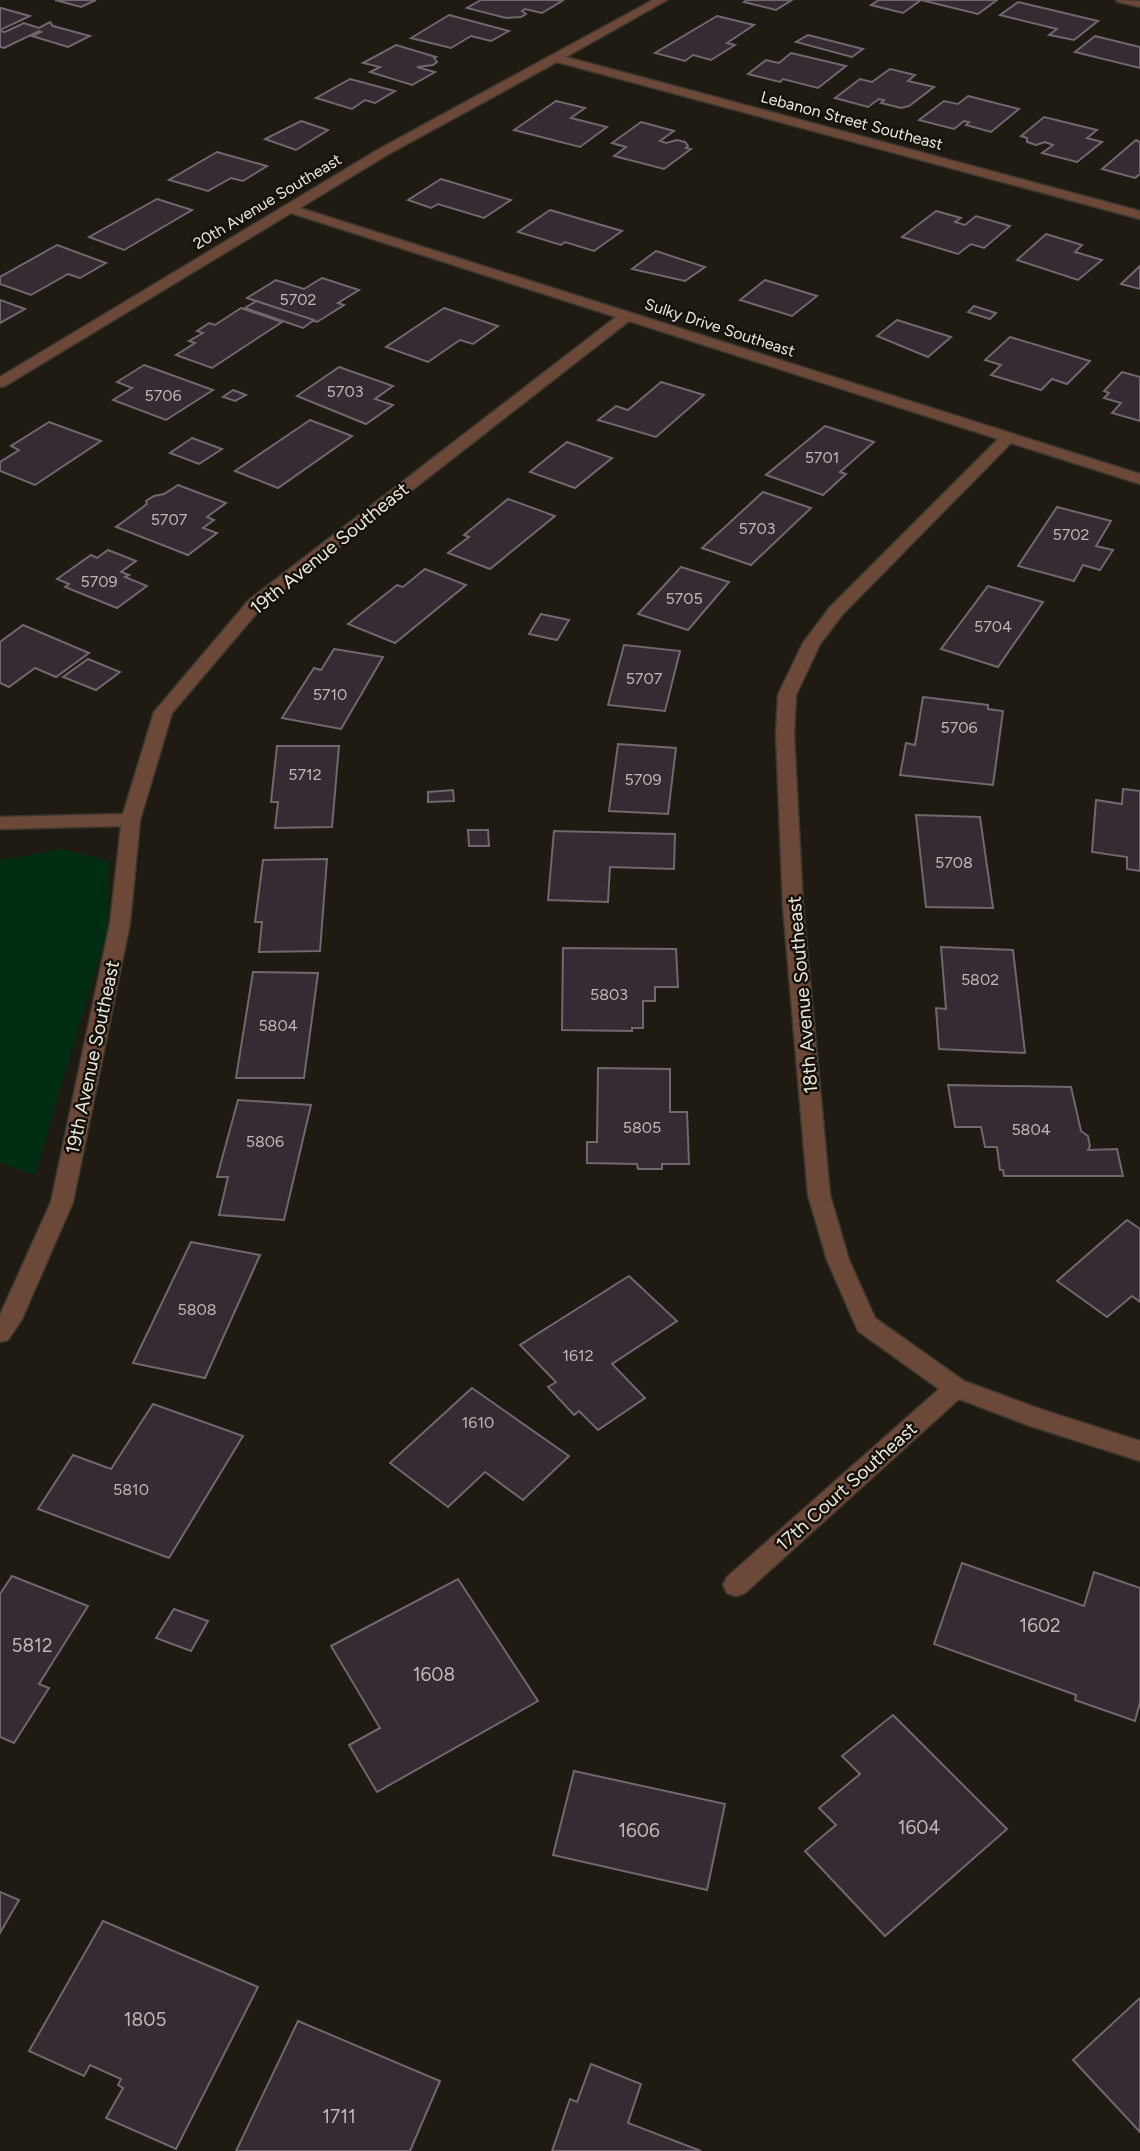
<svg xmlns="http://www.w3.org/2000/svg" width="1140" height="2151" viewBox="0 0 1140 2151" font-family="Figtree,sans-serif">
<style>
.green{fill:#012e12}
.building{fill:#352c33;stroke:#71676f;stroke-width:2}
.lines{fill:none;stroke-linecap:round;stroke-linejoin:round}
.minor-casing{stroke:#3b382f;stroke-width:3}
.minor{fill:#6b4838;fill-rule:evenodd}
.labels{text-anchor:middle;stroke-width:5;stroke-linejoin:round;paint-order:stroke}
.far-street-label{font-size:16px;fill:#eae7e1;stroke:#161209}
.number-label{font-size:16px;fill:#bdb8b6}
.street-label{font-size:19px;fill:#eae7e1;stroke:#161209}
.near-number-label{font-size:19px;fill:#bdb8b6}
</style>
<rect width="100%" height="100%" fill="#1f1b12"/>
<polygon class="green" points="63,849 109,861 108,929 35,1175 0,1163 0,860"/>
<g class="building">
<polygon points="55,0 96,0 81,7"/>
<polygon points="481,0 556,0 562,1 542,13 525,9 522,11 526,14 521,17 506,18 467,8"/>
<polygon points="747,0 792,0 776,10 744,2"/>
<polygon points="879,0 997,0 978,14 921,0 903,13 871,5"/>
<polygon points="1018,2 1098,21 1074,40 1049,35 1057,29 1000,15"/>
<polygon points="0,8 1,8 30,16 0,30"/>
<polygon points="449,15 509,31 491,41 471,36 451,48 411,38"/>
<polygon points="717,16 754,25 727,43 735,45 711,60 693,55 685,61 655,53"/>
<polygon points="50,22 53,26 90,36 68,47 32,36 41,32 39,31 4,48 0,47 0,31 5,32 24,23 39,28"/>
<polygon points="808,35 863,49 852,57 796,42"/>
<polygon points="1095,36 1140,47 1140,68 1075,52"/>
<polygon points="396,45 436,57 434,58 437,62 433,65 417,67 435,72 412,85 370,72 380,67 363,63"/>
<polygon points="791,53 846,66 818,88 783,79 780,82 748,74 766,60 779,63"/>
<polygon points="890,69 915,75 908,81 934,87 909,106 901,108 881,103 884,100 879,99 868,107 835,98 860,79 872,82"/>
<polygon points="350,79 395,91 375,103 365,100 352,109 316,98"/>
<polygon points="968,96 1019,109 991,132 966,125 969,122 964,121 954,129 919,120 944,101 958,104"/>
<polygon points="556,101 585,108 571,118 607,127 580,147 514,130"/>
<polygon points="1044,117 1097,130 1087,138 1102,142 1077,162 1042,153 1053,145 1045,142 1036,145 1027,142 1027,138 1021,136"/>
<polygon points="301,121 328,130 296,150 265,139"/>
<polygon points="641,122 674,131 660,141 666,143 677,140 685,142 688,146 686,148 691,149 664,169 614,156 626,147 612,143"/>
<polygon points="1136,140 1140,142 1140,174 1135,178 1102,169"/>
<polygon points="217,152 267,166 243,181 231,178 208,191 169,180"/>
<polygon points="441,179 511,200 484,218 438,204 431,208 408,200"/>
<polygon points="157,199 192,210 124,250 89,237"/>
<polygon points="550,210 622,231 594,251 565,242 561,245 518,232"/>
<polygon points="936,211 961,218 955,222 965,225 976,216 1010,226 984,248 971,244 958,254 902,237"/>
<polygon points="1046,234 1082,245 1075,252 1102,260 1078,280 1017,260"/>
<polygon points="57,245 106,263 80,278 68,274 31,295 0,284 0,277"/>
<polygon points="656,251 705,267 685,281 632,269"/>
<polygon points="1140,266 1140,289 1121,284"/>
<polygon points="322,278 359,290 338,303 344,305 317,322 247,298 276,280 304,289"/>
<polygon points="765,280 817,296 792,316 740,300"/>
<polygon points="0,300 25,309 0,323"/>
<polygon points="256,301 314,320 303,328 245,308"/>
<polygon points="974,306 996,313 990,319 968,312"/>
<polygon points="241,308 282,322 212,368 176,355 195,343 189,341 203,333 197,331 209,323 215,325"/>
<polygon points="444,308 498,326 473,344 460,340 428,362 386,347"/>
<polygon points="897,320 951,337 928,357 877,336"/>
<polygon points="1010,337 1090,361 1067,384 1052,379 1041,390 991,375 1001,365 985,360"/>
<polygon points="144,365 213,390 166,420 113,400 132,388 117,382"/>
<polygon points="339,367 393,386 375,399 393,405 366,424 297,396"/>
<polygon points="1122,372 1140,377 1140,421 1112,413 1121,403 1104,398 1109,393 1104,391"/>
<polygon points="661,382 704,395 656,437 598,420 616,406 628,410"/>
<polygon points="233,390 246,395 235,401 223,397"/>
<polygon points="310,420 352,436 278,488 235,471"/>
<polygon points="49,422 101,441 35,485 0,471 0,462 19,450 11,446"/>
<polygon points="825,426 874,442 840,472 846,474 823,495 766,475"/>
<polygon points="192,438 222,449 199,464 170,453"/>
<polygon points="567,442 612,458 575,488 530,472"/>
<polygon points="178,485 226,503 207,517 214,520 203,528 217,533 188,555 116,527 147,504 146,501 154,496 164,494"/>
<polygon points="763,492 811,508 751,565 702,548"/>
<polygon points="508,499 555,516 490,569 448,553 469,537 464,535"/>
<polygon points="1057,507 1111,521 1096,546 1113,550 1100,570 1083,565 1074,581 1018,566"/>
<polygon points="108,550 136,561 121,572 129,575 125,577 147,586 117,608 65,587 69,584 57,579 91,555 97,558"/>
<polygon points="681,567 729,582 688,630 638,614"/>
<polygon points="425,569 466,585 395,643 348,624 397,585 403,587"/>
<polygon points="988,586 1043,602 998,667 941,649"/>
<polygon points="541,614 569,620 557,640 529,634"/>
<polygon points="23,625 89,653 56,677 35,668 9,687 0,683 0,642"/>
<polygon points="624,645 680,651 665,711 608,705"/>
<polygon points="334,649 383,657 341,729 282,718 314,668 321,670"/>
<polygon points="88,659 120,672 96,690 63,677"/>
<polygon points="923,697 988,705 988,709 1003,711 993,785 900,775 906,743 915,745"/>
<polygon points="618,744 676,748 668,814 609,811"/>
<polygon points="277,746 339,746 332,827 275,828 278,802 271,802"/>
<polygon points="1123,789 1140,791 1140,871 1127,869 1127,857 1092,852 1096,800 1122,804"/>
<polygon points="453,790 454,801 428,802 428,792"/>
<polygon points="916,815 980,817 993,908 926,907"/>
<polygon points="468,830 488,830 489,846 469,846"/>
<polygon points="554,831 675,834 674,869 610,867 608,902 548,900"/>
<polygon points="327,859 320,951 259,952 262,922 255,922 263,860"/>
<polygon points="941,947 1013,950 1025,1053 939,1049 936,1008 946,1009"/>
<polygon points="563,948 676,949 678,987 655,987 655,1001 643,1001 643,1028 632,1028 632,1031 562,1030"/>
<polygon points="253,972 318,973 304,1078 236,1078"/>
<polygon points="598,1068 670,1069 670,1112 687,1112 689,1164 662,1164 662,1169 638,1169 637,1164 587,1163 587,1142 597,1142"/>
<polygon points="948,1085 1071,1087 1081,1131 1088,1136 1090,1146 1088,1150 1117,1149 1123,1176 1004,1176 1003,1170 1000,1170 997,1147 985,1147 981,1127 955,1127"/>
<polygon points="238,1100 311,1105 284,1220 219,1215 228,1177 217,1177"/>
<polygon points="1127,1220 1140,1229 1140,1302 1132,1296 1107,1317 1057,1281"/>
<polygon points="191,1242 260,1255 205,1378 133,1363"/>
<polygon points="629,1276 677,1321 612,1364 645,1398 598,1430 579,1411 574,1415 548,1387 556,1382 520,1345"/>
<polygon points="472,1388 569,1456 523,1500 485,1472 448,1507 390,1463"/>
<polygon points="153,1404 243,1436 169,1558 38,1509 73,1455 111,1469"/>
<polygon points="962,1563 1084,1606 1094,1572 1140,1588 1140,1702 1135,1721 1075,1700 1076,1695 934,1644"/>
<polygon points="12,1576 88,1606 39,1684 49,1688 14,1743 0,1737 0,1594"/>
<polygon points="458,1579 538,1701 377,1792 349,1745 380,1728 331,1646"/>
<polygon points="174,1609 208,1621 191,1651 156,1638"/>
<polygon points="893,1715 1007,1829 885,1936 805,1851 836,1825 819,1808 860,1774 842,1756"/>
<polygon points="574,1771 725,1804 707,1890 553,1855"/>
<polygon points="0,1892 19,1900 0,1933"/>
<polygon points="103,1921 258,1987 176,2149 106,2118 123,2088 118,2085 121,2079 90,2065 84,2076 29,2051"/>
<polygon points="1140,1998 1140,2132 1073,2060"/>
<polygon points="298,2021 440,2081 410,2151 236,2151"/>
<polygon points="591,2064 641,2084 628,2123 701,2151 552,2151 570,2099 577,2102"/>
</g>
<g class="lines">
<g class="minor-casing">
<g id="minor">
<polygon points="653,0 667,0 566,57 1140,211 1140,219 557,62 387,155 300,208 1140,474 1140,484 1011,443 842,615 820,644 796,695 794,734 803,906 830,1195 849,1260 875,1318 964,1381 1043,1410 1140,1441 1140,1461 1030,1426 959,1399 745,1593 736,1596 727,1593 723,1585 727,1577 939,1389 858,1331 827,1260 808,1195 783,906 776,734 778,695 803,643 830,607 998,439 629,321 261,608 172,713 140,820 130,923 73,1202 22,1319 8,1340 0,1342 0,1315 51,1202 110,923 121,826 0,829 0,817 123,814 154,712 249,600 616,317 291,213 5,386 0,387 0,377 379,149"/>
<polygon points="1116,0 1140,1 1140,7 1118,2"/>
</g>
</g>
<use href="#minor" class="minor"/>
</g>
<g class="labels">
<g class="far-street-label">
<text transform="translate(852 120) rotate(15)" y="6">Lebanon Street Southeast</text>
<text transform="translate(267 201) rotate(-31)" y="6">20th Avenue Southeast</text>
<text transform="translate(720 327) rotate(18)" y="6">Sulky Drive Southeast</text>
</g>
<g class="number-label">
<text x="298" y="305">5702</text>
<text x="345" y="397">5703</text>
<text x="163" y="401">5706</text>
<text x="822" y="463">5701</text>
<text x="169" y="525">5707</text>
<text x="757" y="534">5703</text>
<text x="1071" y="540">5702</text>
<text x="99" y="587">5709</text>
<text x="684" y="604">5705</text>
<text x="993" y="632">5704</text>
<text x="644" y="684">5707</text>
<text x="330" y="700">5710</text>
<text x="959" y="733">5706</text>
<text x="305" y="780">5712</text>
<text x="643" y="785">5709</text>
<text x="954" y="868">5708</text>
<text x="980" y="985">5802</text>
<text x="609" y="1000">5803</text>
<text x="278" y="1031">5804</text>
<text x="642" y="1133">5805</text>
<text x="1031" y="1135">5804</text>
<text x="265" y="1147">5806</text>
<text x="197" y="1315">5808</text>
<text x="578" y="1361">1612</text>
<text x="478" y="1428">1610</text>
<text x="131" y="1495">5810</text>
</g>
<g class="street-label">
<text transform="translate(329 548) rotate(-39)" y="7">19th Avenue Southeast</text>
<text transform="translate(802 995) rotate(-95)" y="7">18th Avenue Southeast</text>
<text transform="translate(92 1057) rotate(-78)" y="7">19th Avenue Southeast</text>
<text transform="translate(846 1486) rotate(-42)" y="7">17th Court Southeast</text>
</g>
<g class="near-number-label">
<text x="1040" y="1632">1602</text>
<text x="32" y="1652">5812</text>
<text x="434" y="1681">1608</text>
<text x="919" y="1834">1604</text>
<text x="639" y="1837">1606</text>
<text x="145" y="2026">1805</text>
<text x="339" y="2123">1711</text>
</g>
</g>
</svg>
